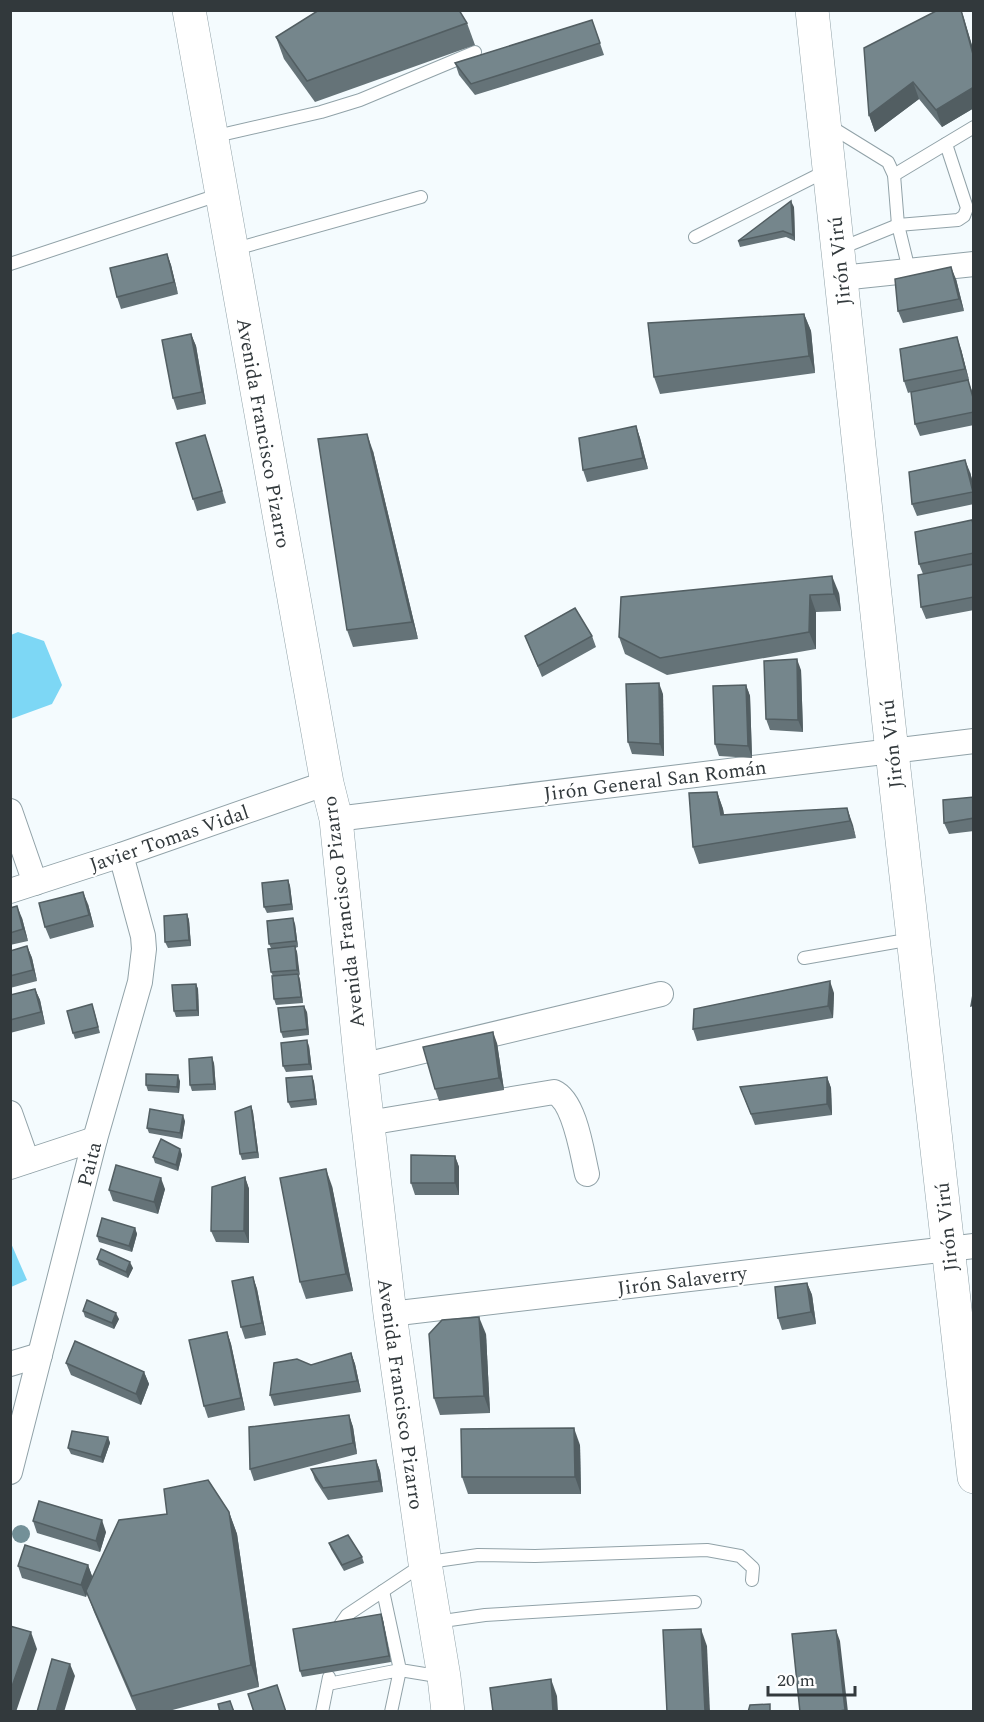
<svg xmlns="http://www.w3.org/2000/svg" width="984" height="1722" viewBox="0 0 984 1722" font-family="Spectral,serif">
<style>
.green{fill:#7dd7f5}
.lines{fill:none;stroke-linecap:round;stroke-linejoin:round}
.service-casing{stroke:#91a2a8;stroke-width:14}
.minor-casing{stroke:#91a2a8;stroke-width:26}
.secondary-casing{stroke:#91a2a8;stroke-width:34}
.service{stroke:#fff;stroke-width:12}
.minor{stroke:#fff;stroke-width:24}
.secondary{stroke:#fff;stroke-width:33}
.tree{fill:#739098}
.wall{fill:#657378}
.shaded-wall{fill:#525e62}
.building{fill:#75868c;stroke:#525e62;stroke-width:1.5}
.labels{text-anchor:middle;stroke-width:4.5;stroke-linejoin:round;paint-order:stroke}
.street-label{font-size:20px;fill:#32393c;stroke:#fff}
</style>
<rect width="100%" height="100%" fill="#f4fbfe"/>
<g class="green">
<polygon points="18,632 44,641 62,685 52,704 11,719 11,635"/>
<polygon points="10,1241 27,1280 11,1287 10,1287"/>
</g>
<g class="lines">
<g class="service-casing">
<g id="service">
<polyline points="828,125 888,162 894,175 898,225 909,270"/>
<polyline points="212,137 321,112 360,100 475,52"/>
<polyline points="894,175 974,127"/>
<polyline points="695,237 826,171"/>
<polyline points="839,249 898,225 958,220 964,216 967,208 946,144"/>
<polyline points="232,250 421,197"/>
<polyline points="10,264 221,194"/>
<polyline points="804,958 912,939"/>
<polyline points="383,1591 400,1670 443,1677"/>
<polyline points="436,1622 485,1615 695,1602"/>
<polyline points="338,1628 347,1615 425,1563 443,1560 478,1555 535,1556 707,1550 740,1556 753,1568 752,1580"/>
<polyline points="328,1684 400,1670 391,1712"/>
<polyline points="322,1712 329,1677"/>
</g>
</g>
<g class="minor-casing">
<g id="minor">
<polyline points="841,278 974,264"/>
<polyline points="10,811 35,883"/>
<polyline points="336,819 974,741"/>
<polyline points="10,891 121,855 327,783"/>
<polyline points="361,1066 661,994"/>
<polyline points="10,1113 27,1161"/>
<path d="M368 1123 554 1092C575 1101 582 1153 587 1174"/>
<polyline points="10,1167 95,1139"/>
<polyline points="390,1314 974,1246"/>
<polyline points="10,1364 40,1355"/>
<polyline points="10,1472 95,1139 140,982 144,949 143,936 121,855"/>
</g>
</g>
<g class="secondary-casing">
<g id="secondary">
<polyline points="189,10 327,783 336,819 361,1066 390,1314 425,1563 444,1677 448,1712"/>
<polyline points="812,10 889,725 974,1477"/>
</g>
</g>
<use href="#service" class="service"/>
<use href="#minor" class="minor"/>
<use href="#secondary" class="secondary"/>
</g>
<circle class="tree" cx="21" cy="1534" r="9"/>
<g class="wall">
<polygon points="938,10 961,10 964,18 974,52 974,108 942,127 919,99 875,132 869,115"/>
<polygon points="592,20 604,55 475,95 459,75 455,63"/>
<polygon points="467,23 475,45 315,102 284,59 276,37"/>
<polygon points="794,207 795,241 786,237 740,247 738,241"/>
<polygon points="167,254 171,265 178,294 121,309 117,297"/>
<polygon points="956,279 964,311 903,323 898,311"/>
<polygon points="804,314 811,331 815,373 660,394 654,377"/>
<polygon points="191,334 196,346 206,404 177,410 173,398"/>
<polygon points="961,349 969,380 968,381 974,396 974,425 920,436 915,424 911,392 908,393 904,381"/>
<polygon points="636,426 640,438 648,469 587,482 583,470"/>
<polygon points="205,435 226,503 197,511 193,499"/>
<polygon points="373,451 418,639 353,647 347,630"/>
<polygon points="970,472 974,487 974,504 917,516 912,504"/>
<polygon points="974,525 974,610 926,619 921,607 923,574 919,564"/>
<polygon points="839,593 841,611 816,612 816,649 667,675 625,654 619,637 621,597"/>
<polygon points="525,636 592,636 596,647 542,677"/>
<polygon points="801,670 803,732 770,730 766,719"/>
<polygon points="746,685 750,696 752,758 719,756 715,744"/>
<polygon points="663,694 664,756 632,754 628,742"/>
<polygon points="717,792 723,809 724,815 847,808 856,838 699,864 693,847"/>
<polygon points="974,797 974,831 949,834 944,823"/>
<polygon points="288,880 290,886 293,910 267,913 264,907"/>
<polygon points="88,904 94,927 50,939 45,927"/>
<polygon points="10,908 22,918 28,941 10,945"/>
<polygon points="187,914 189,920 191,946 168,948 165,942"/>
<polygon points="295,924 298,947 295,948 297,952 299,976 300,980 303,1003 276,1005 274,999 273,976 271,972 271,948 269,944"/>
<polygon points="27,946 32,958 37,981 10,988 10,951"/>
<polygon points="196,984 198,989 199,1016 176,1017 174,1011"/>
<polygon points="35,989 40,1000 45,1024 10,1033 10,995"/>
<polygon points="834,993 833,1018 697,1041 693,1029"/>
<polygon points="94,1010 100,1033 75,1039 73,1033"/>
<polygon points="307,1012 309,1035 283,1038 281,1032"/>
<polygon points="497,1043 504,1090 439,1101 435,1089"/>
<polygon points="309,1046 312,1070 286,1072 283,1066"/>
<polygon points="214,1063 216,1090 192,1091 190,1085"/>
<polygon points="312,1076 314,1082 317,1105 291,1108 288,1102"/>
<polygon points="827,1077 831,1088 832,1115 755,1125 740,1087"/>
<polygon points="180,1081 179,1093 148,1091 146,1085"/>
<polygon points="251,1106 253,1112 259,1158 242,1160 240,1154"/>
<polygon points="185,1121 182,1139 149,1133 147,1128"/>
<polygon points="180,1149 182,1155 178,1171 155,1163 153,1157"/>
<polygon points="455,1156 459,1167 459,1195 415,1195 411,1183"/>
<polygon points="245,1177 249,1189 249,1243 216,1242 211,1231"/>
<polygon points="332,1186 353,1291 306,1299 300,1282"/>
<polygon points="165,1189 158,1214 113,1201 109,1190"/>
<polygon points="135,1228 137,1234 132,1252 99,1242 97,1236"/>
<polygon points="97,1259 133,1268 128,1278 99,1265"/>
<polygon points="253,1277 257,1289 266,1335 245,1339 241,1327"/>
<polygon points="807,1283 812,1295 816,1324 782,1330 778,1318"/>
<polygon points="83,1311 119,1319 114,1329 85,1317"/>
<polygon points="227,1332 231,1344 245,1410 208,1418 204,1406"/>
<polygon points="486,1334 490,1413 440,1415 434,1398"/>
<polygon points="351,1353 355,1364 361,1392 274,1406 270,1395"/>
<polygon points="66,1363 144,1372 149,1384 141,1405 71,1375"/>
<polygon points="349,1415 353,1427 357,1454 254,1481 250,1469"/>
<polygon points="108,1437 110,1443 103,1463 71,1454 68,1448"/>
<polygon points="580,1445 581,1494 468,1494 462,1477"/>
<polygon points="376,1460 380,1471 383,1492 328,1500 315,1480 311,1469"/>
<polygon points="229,1512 237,1534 259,1687 165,1712 137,1712 94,1612 87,1593 86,1597 22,1578 18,1566 88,1565 92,1576"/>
<polygon points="33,1521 106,1532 100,1552 37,1533"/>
<polygon points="329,1543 362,1557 364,1563 344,1571 331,1549"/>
<polygon points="381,1614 383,1620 391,1662 302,1677 300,1671"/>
</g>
<g class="shaded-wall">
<polygon points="961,10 974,52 974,58"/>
<polygon points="913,82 919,99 875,132 869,115"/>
<polygon points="974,87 974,108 942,127 936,110"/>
<polygon points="791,201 794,207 795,241 793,235"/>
<polygon points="167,254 171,265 178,294 174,282"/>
<polygon points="951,267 956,279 964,311 959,299"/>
<polygon points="804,314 811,331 815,373 809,356"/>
<polygon points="191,334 196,346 206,404 202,392"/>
<polygon points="957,337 961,349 969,380 965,369"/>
<polygon points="636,426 640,438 648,469 643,458"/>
<polygon points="367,434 373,451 418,639 412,622"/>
<polygon points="965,460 970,472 974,487 974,493"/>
<polygon points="832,576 839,593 841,611 834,594"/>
<polygon points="810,595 816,612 816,649 809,632"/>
<polygon points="797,659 801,670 803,732 798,720"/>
<polygon points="659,683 663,694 664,756 660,744"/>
<polygon points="746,685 750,696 752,758 748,746"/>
<polygon points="717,792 723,809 727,832 721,815"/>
<polygon points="847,808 853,825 856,838 850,821"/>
<polygon points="288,880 290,886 293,910 291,904"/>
<polygon points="83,892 88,904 94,927 89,915"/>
<polygon points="17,906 22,918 28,941 23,929"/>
<polygon points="187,914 189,920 191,946 189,940"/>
<polygon points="293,918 295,924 298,947 296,941"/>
<polygon points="27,946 32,958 37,981 33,970"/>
<polygon points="295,946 297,952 300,976 297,970"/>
<polygon points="298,974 300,980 303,1003 301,997"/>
<polygon points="830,981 834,993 833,1018 828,1006"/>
<polygon points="196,984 198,989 199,1016 197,1010"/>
<polygon points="35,989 40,1000 45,1024 41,1012"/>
<polygon points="304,1006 307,1012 309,1035 307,1029"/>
<polygon points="493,1032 497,1043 504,1090 499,1078"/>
<polygon points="307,1040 309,1046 312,1070 309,1064"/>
<polygon points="212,1057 214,1063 216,1090 214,1084"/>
<polygon points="178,1075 180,1081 179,1093 177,1087"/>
<polygon points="312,1076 314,1082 317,1105 315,1099"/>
<polygon points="827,1077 831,1088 832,1115 827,1104"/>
<polygon points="251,1106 253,1112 259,1158 257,1152"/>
<polygon points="183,1115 185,1121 182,1139 180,1133"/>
<polygon points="180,1149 182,1155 178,1171 176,1165"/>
<polygon points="455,1156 459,1167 459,1195 455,1183"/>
<polygon points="326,1169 332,1186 353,1291 346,1274"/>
<polygon points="245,1177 249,1189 249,1243 244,1231"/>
<polygon points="161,1178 165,1189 158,1214 154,1202"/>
<polygon points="135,1228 137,1234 132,1252 129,1246"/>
<polygon points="130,1262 133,1268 128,1278 126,1272"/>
<polygon points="253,1277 257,1289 266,1335 262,1323"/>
<polygon points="807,1283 812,1295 816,1324 811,1312"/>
<polygon points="116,1313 119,1319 114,1329 112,1323"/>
<polygon points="479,1317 486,1334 490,1413 484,1396"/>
<polygon points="227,1332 231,1344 245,1410 241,1398"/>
<polygon points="351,1353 355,1364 361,1392 357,1381"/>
<polygon points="144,1372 149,1384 141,1405 136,1394"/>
<polygon points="349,1415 353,1427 357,1454 353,1443"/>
<polygon points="574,1428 580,1445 581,1494 575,1477"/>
<polygon points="108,1437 110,1443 103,1463 101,1457"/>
<polygon points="376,1460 380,1471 383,1492 379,1481"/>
<polygon points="229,1512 237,1534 259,1687 251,1665"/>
<polygon points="102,1520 106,1532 100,1552 96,1541"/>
<polygon points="88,1565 92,1576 86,1597 81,1585"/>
<polygon points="381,1614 383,1620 391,1662 389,1656"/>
<polygon points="701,1629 707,1646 710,1712 705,1712"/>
<polygon points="836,1630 840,1641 848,1712 845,1712 845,1710"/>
<polygon points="31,1632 37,1649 16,1712 10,1712 10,1692"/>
<polygon points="70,1664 75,1676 64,1712 56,1712"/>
<polygon points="551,1679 557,1696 558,1712 553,1712"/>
</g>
<g class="building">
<polygon points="319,10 459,10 467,23 307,81 276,37"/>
<polygon points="938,10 961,10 974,58 974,87 936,110 913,82 869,115 864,48"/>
<polygon points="592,20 600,43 471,84 455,63"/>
<polygon points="791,201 793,235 783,231 738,241"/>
<polygon points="167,254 174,282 117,297 110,268"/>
<polygon points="951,267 959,299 898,311 895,279"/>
<polygon points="804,314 809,356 654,377 648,323"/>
<polygon points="191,334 202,392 173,398 162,340"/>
<polygon points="957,337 965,369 904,381 900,349"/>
<polygon points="968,380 974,401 974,412 915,424 911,392"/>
<polygon points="636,426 643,458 583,470 579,438"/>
<polygon points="367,434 412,622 347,630 318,439"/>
<polygon points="205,435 222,491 193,499 176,443"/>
<polygon points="965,460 973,492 912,504 909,472"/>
<polygon points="972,520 974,527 974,553 919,564 915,532"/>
<polygon points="974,564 974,597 921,607 918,575"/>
<polygon points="832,576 834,594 810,595 809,632 660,658 619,637 621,597"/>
<polygon points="575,608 592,636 538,666 525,636"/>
<polygon points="797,659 798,720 766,719 764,661"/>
<polygon points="659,683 660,744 628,742 626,684"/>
<polygon points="746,685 748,746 715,744 713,686"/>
<polygon points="717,792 721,815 847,808 850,821 693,847 689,793"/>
<polygon points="974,797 974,818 944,823 943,800"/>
<polygon points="288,880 291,904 264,907 262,883"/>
<polygon points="83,892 89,915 45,927 39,903"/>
<polygon points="17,906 23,929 10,933 10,908"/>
<polygon points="187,914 189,940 165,942 164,916"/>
<polygon points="293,918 296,941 269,944 267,921"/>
<polygon points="27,946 33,970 10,976 10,951"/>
<polygon points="295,946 297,970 271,972 268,949"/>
<polygon points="298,974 301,997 274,999 272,976"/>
<polygon points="830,981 828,1006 693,1029 694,1009"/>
<polygon points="196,984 197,1010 174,1011 172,985"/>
<polygon points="35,989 41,1012 10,1020 10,995"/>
<polygon points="974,989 974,1005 971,1006"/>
<polygon points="92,1004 98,1027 73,1033 67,1011"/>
<polygon points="304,1006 307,1029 281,1032 278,1008"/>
<polygon points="493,1032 499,1078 435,1089 423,1047"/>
<polygon points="307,1040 309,1064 283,1066 281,1043"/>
<polygon points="212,1057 214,1084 190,1085 189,1059"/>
<polygon points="146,1074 178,1075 177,1087 146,1085"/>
<polygon points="312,1076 315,1099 288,1102 286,1078"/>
<polygon points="827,1077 827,1104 751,1114 740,1087"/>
<polygon points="251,1106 257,1152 240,1154 235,1112"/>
<polygon points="150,1109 183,1115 180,1133 147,1128"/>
<polygon points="161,1139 180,1149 176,1165 153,1157"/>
<polygon points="411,1155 455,1156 455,1183 411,1183"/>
<polygon points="116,1165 161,1178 154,1202 109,1190"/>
<polygon points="326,1169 346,1274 300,1282 280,1178"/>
<polygon points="245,1177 244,1231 211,1231 212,1187"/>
<polygon points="102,1218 135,1228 129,1246 97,1236"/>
<polygon points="101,1249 130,1262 126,1272 97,1259"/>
<polygon points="253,1277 262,1323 241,1327 232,1281"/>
<polygon points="807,1283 811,1312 778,1318 775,1287"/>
<polygon points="87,1300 116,1313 112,1323 83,1311"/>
<polygon points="479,1317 484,1396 434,1398 429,1334 442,1320"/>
<polygon points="227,1332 241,1398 204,1406 189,1340"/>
<polygon points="75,1341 144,1372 136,1394 66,1363"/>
<polygon points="351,1353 357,1381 270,1395 274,1363 297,1359 311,1365"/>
<polygon points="349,1415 353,1443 250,1469 249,1427"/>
<polygon points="574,1428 575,1477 462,1477 461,1429"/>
<polygon points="72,1431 108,1437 101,1457 68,1448"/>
<polygon points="376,1460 379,1481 323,1488 311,1469"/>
<polygon points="208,1480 229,1512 251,1665 132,1696 86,1591 119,1520 167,1514 164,1489"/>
<polygon points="39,1501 102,1520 96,1541 33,1521"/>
<polygon points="348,1535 362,1557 342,1565 329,1543"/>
<polygon points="25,1545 88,1565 81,1585 18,1566"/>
<polygon points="381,1614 389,1656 300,1671 293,1629"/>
<polygon points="10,1626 31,1632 10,1692"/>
<polygon points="701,1629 705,1712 667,1712 663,1630"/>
<polygon points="836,1630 845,1710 834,1712 800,1712 792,1634"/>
<polygon points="52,1659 70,1664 56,1712 37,1712"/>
<polygon points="551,1679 553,1712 493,1712 490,1688"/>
<polygon points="277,1685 286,1712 254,1712 248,1694"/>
<polygon points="230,1701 234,1712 220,1712 218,1704"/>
<polygon points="770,1704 770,1712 748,1712 750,1705"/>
</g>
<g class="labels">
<g class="street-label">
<text transform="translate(839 261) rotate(-96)" y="7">Jirón Virú</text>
<text transform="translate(264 433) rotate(80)" y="7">Avenida Francisco Pizarro</text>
<text transform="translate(891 744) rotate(-96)" y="7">Jirón Virú</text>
<text transform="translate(655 780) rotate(-7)" y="7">Jirón General San Román</text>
<text transform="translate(169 838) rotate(-19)" y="7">Javier Tomas Vidal</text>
<text transform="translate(343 912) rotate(-97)" y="7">Avenida Francisco Pizarro</text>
<text transform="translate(89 1164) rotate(-76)" y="7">Paita</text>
<text transform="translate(946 1227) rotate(-96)" y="7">Jirón Virú</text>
<text transform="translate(682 1280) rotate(-7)" y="7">Jirón Salaverry</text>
<text transform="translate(401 1394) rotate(82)" y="7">Avenida Francisco Pizarro</text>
</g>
</g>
<rect width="984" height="1722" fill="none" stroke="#32393c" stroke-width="24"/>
<path d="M768 1686v9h87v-9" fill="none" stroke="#32393c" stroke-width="3"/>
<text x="777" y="1686" font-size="18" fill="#32393c" stroke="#ffffff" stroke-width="4.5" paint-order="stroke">20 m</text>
</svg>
